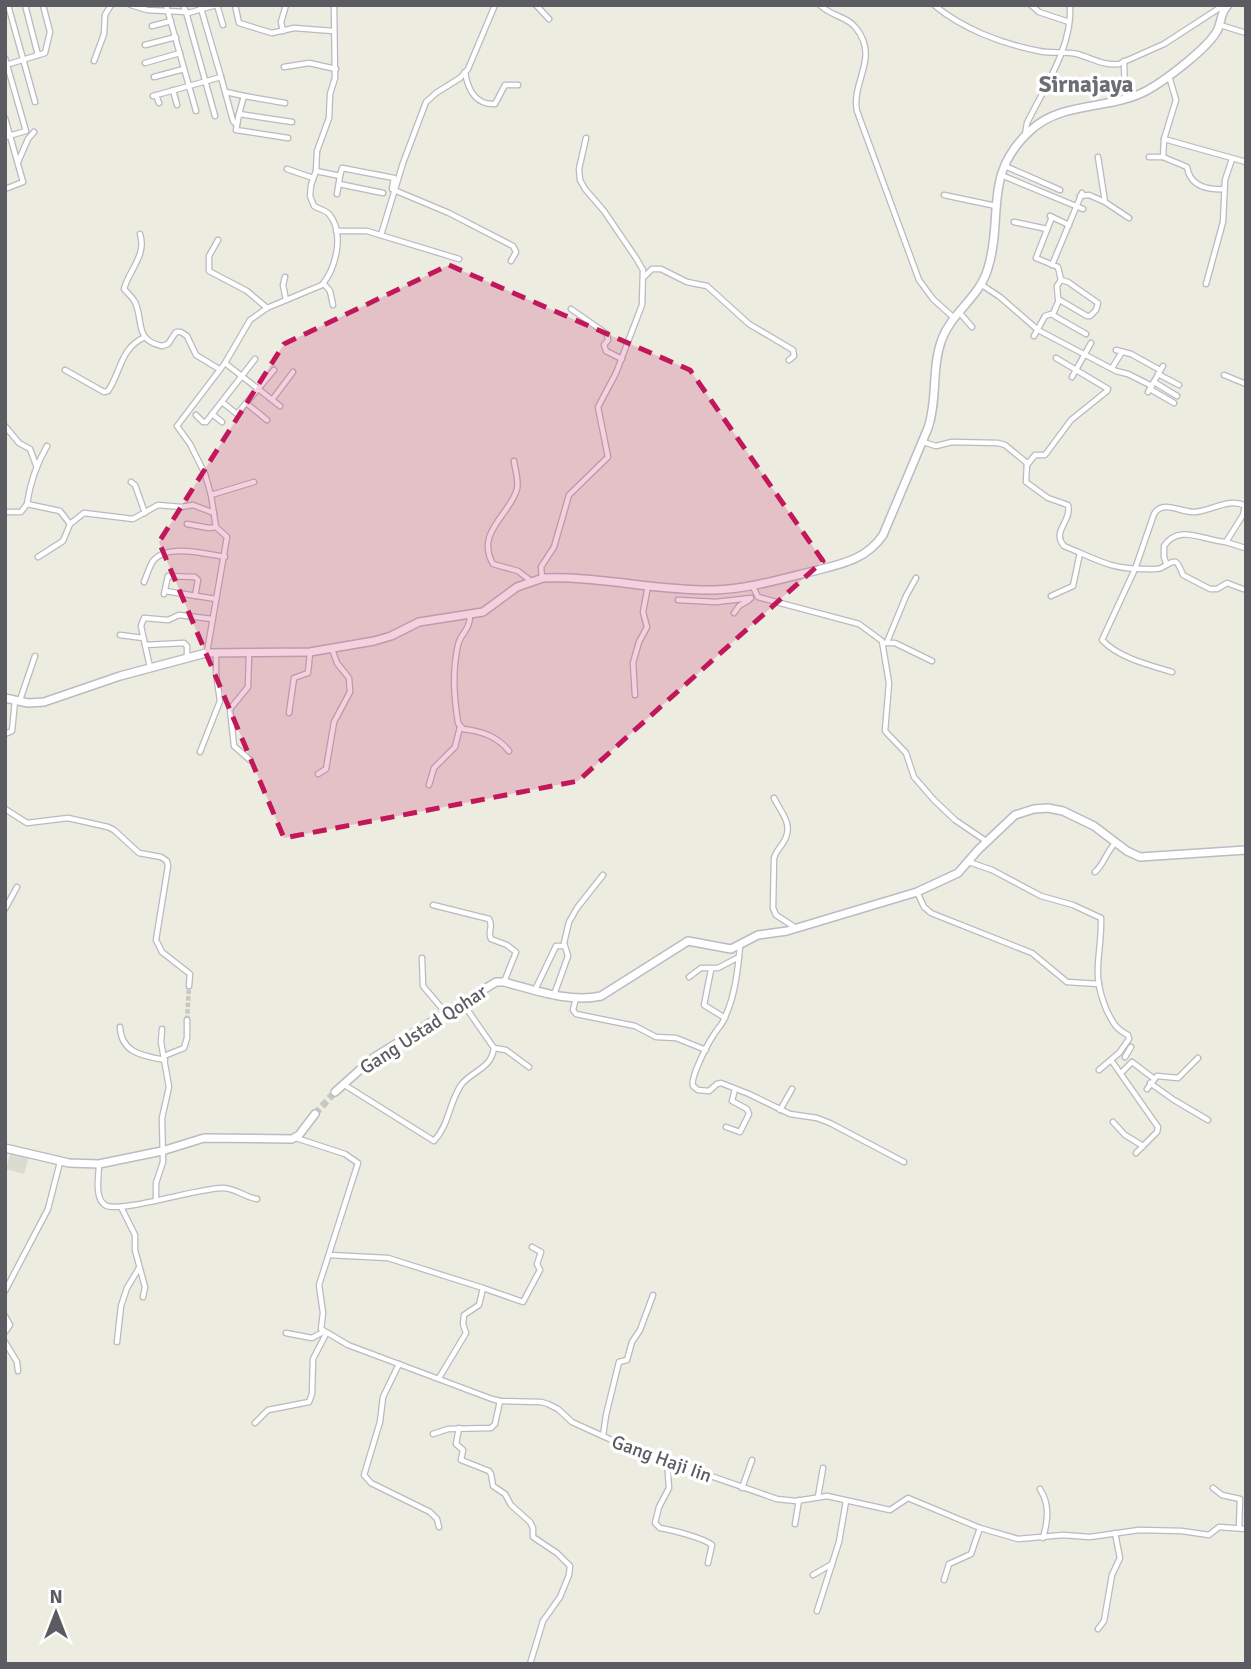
<svg xmlns="http://www.w3.org/2000/svg" width="1251" height="1669" viewBox="0 0 1251 1669" font-family="Signika,sans-serif">
<style>
.education{fill:#dcdbcf}
.lines{fill:none;stroke-linecap:round;stroke-linejoin:round}
.street-tunnel{stroke:#c8c8c1;stroke-width:4.5;stroke-dasharray:4.5 2;stroke-linecap:butt}
.secondary-tunnel{stroke:#c8c8c1;stroke-width:7;stroke-dasharray:7 3.5;stroke-linecap:butt}
.street-casing{stroke:#b9bac0;stroke-width:7}
.secondary-casing{stroke:#babcc3;stroke-width:10}
.street{stroke:#fff;stroke-width:4.5}
.secondary{stroke:#fff;stroke-width:7}
.marked{fill:#c2185b;fill-opacity:0.2;stroke:#c2185b;stroke-width:5;stroke-dasharray:14 9;stroke-linejoin:round}
.labels{text-anchor:middle;stroke-width:7;stroke-linejoin:round;paint-order:stroke}
.street-label{font-size:19px;fill:#5a5c62;stroke:#fff}
.quarter-label{font-size:23px;font-weight:bold;fill:#6b6e74;stroke:#fff}
</style>
<rect width="100%" height="100%" fill="#ecece1"/>
<polygon class="education" points="11,1151 29,1157 24,1174 6,1169"/>
<g class="lines">
<polyline class="street-tunnel" points="187,1020 189,986"/>
<polyline class="secondary-tunnel" points="315,1114 335,1092"/>
<g class="street-casing">
<g id="street">
<polyline points="8,5 35,102"/>
<polyline points="25,5 38,55"/>
<polyline points="131,5 147,10 186,12 215,116"/>
<polyline points="166,5 189,86 221,77 233,121 237,125"/>
<polyline points="183,5 186,12 188,13 216,5"/>
<polyline points="200,5 221,77"/>
<polyline points="217,5 223,25"/>
<polyline points="235,5 239,23 272,33 294,28 333,31"/>
<polyline points="536,5 549,19"/>
<path d="M820 5C830 16 847 16 856 28 880 58 851 81 857 111L919 280 933 299 954 318"/>
<path d="M934 5C963 29 1002 44 1039 51 1051 54 1064 51 1077 54 1092 58 1103 66 1119 64L1164 44 1221 7"/>
<polyline points="1031,5 1039,12 1069,22"/>
<polyline points="1220,25 1246,33"/>
<polyline points="152,26 171,21"/>
<polyline points="283,31 281,22 286,5"/>
<polyline points="145,45 176,37"/>
<polyline points="5,58 26,131 5,137"/>
<polyline points="94,61 104,34 105,15 111,5"/>
<polyline points="1124,61 1125,99"/>
<polyline points="145,63 180,53"/>
<polyline points="6,65 45,53 50,32 43,5"/>
<polyline points="284,67 309,63 336,69"/>
<path d="M465 72C468 90 475 105 495 104L505 85H518"/>
<polyline points="1169,76 1176,100 1164,139 1246,162"/>
<polyline points="154,77 184,69"/>
<polyline points="173,90 177,105"/>
<polyline points="226,92 244,96 239,114"/>
<polyline points="156,95 159,103"/>
<polyline points="153,96 189,86 196,111"/>
<polyline points="244,96 285,103"/>
<polyline points="5,118 23,182 5,189"/>
<path d="M1025 135 1027 123C1044 88 1073 46 1070 5"/>
<polyline points="288,138 236,130 239,114 292,122"/>
<polyline points="1098,157 1105,202 1129,218"/>
<path d="M1149 157H1163L1187 167C1190 186 1207 190 1224 189"/>
<polyline points="1163,157 1164,139"/>
<polyline points="18,162 28,139 34,132"/>
<polyline points="1005,166 1060,190"/>
<polyline points="287,169 313,178"/>
<polyline points="316,171 340,176 342,168 394,178 392,189"/>
<polyline points="1001,175 1083,209"/>
<polyline points="339,184 383,193"/>
<polyline points="394,190 449,213 513,246 516,252 511,261"/>
<polyline points="337,194 340,176"/>
<polyline points="944,195 996,206"/>
<polyline points="1080,196 1089,195 1105,202"/>
<polyline points="1050,216 1069,225"/>
<polyline points="1052,217 1036,258 1058,267 1061,280"/>
<polyline points="1014,222 1047,229"/>
<polyline points="336,231 367,231 459,259"/>
<path d="M140 234C147 255 129 270 124 289 128 293 132 297 135 302 144 322 134 340 162 346L168 344 176 332H181L187 336 196 355 219 369"/>
<polyline points="381,235 403,163 426,102 436,93 460,78 468,69 495,5"/>
<polyline points="218,240 209,256 209,271 247,291 267,308"/>
<polyline points="1052,265 1082,193"/>
<polyline points="285,277 283,285 286,300"/>
<polyline points="644,277 652,269 661,269 687,282 707,286 749,324 793,350 794,356 789,360"/>
<polygon points="1061,280 1068,282 1098,303 1096,310 1090,316 1087,316 1058,299 1057,286"/>
<polyline points="324,284 330,291 333,305"/>
<polyline points="1206,284 1223,222 1225,180 1232,159"/>
<polyline points="982,285 1000,297 1038,330 1116,371 1128,374 1152,386"/>
<polyline points="571,309 607,334 608,340 604,345 606,351 622,359"/>
<polyline points="960,313 972,327"/>
<polyline points="1053,314 1059,300"/>
<polyline points="1034,336 1045,316 1051,314 1086,334"/>
<polyline points="1116,350 1131,354 1160,370"/>
<polyline points="1056,358 1108,389"/>
<polyline points="225,363 280,406"/>
<polyline points="1112,368 1122,352"/>
<path d="M65 370 104 392 108 391C121 372 120 348 145 337"/>
<polyline points="1158,374 1179,385"/>
<polyline points="1224,375 1246,384"/>
<polyline points="1072,377 1091,343"/>
<polyline points="1154,382 1177,396"/>
<polyline points="1150,389 1174,403"/>
<polyline points="1148,392 1163,366"/>
<polyline points="272,400 293,372"/>
<polyline points="222,402 237,414 274,370"/>
<polyline points="246,403 267,420"/>
<polyline points="212,414 222,422"/>
<polyline points="196,415 203,422 206,422 255,359"/>
<polyline points="5,426 19,443 30,449 36,465"/>
<path d="M923 442 936 446 952 442 998 443 1005 445 1027 463 1026 482 1048 498 1068 505C1072 522 1051 531 1064 546 1096 559 1109 569 1144 569 1149 569 1156 570 1161 568 1176 560 1176 557 1183 575L1210 589H1217L1227 583 1243 589"/>
<path d="M47 446C36 465 30 483 27 504L60 511 70 524"/>
<path d="M514 461C515 470 519 480 517 489 510 515 475 532 493 564L518 571 531 581"/>
<polyline points="1027,465 1035,455 1045,455 1071,420 1107,391"/>
<polyline points="131,482 135,485 145,513"/>
<polyline points="211,495 254,482"/>
<polyline points="5,512 21,512 27,504"/>
<polyline points="187,524 209,528 216,527"/>
<polyline points="1226,542 1245,548"/>
<polyline points="38,557 63,541 70,524 84,513 133,519 158,505 181,507 193,505 214,513"/>
<path d="M1166 563 1164 557V546C1179 523 1204 541 1226 542L1243 515 1245 506C1230 497 1211 511 1195 512 1181 513 1163 499 1154 514L1135 569 1102 640C1119 658 1149 665 1172 672"/>
<polyline points="542,578 541,567 554,547 569,495 608,457 598,407 616,373 642,305 643,270 636,258 604,211 585,189 580,180 579,169 586,138"/>
<path d="M144 582C147 575 149 567 153 561 167 543 206 554 225 557"/>
<polyline points="752,585 758,597 859,624 882,641 889,683 885,731 906,753 914,777 934,800 955,820 986,841"/>
<polyline points="165,591 216,599"/>
<polyline points="164,594 168,576 195,577 198,580 195,596"/>
<polyline points="1051,596 1073,586 1080,553"/>
<polyline points="678,600 716,602 751,598"/>
<polyline points="734,613 739,606 749,600"/>
<path d="M470 615C470 631 461 632 458 645 452 672 454 696 458 723L463 729C481 731 497 736 509 751"/>
<polyline points="120,635 143,638"/>
<polyline points="887,642 906,596 916,578"/>
<polyline points="885,643 895,643 932,661"/>
<polyline points="145,645 141,626 144,618 168,620 179,615 212,619"/>
<path d="M207 652 227 537 216 527 211 495 205 474 190 444 177 426 225 363 250 320 267 308 322 285C336 268 345 233 329 214 325 210 319 209 314 206L310 196 311 185 316 171 317 151 329 118 330 94 335 78 334 5"/>
<polyline points="249,653 248,687 230,709 234,746 250,760"/>
<polyline points="150,667 145,645 184,643 187,646 187,658"/>
<polyline points="635,695 633,663 639,642 647,627 643,612 648,586"/>
<polyline points="20,700 35,656"/>
<polyline points="289,713 294,678 308,673 310,653"/>
<polyline points="5,734 12,731 15,701"/>
<polyline points="200,752 220,701 216,673 216,653"/>
<polyline points="318,774 326,769 334,722 350,692 349,678 337,663 332,649"/>
<polyline points="429,785 434,768 455,747 460,727"/>
<path d="M774 798C781 813 795 825 783 843 779 849 776 851 774 858L773 908 776 915 796 928"/>
<polyline points="5,809 27,823 68,818 108,827 114,830 139,853 161,857 167,861 168,866 156,940 162,952 190,974 189,986"/>
<path d="M969 862 992 870 1041 896 1073 905 1101 918C1102 956 1090 972 1107 1011 1113 1023 1116 1029 1128 1035L1129 1039 1119 1053 1099 1070"/>
<path d="M1095 872C1105 863 1106 852 1116 842"/>
<polyline points="917,892 924,907 931,913 1032,953 1067,982 1099,984"/>
<path d="M433 905 489 919C494 926 487 932 491 939L507 945 516 952 504 982"/>
<polyline points="5,909 17,887"/>
<path d="M740 946C738 969 735 996 725 1017 723 1024 717 1029 713 1036 707 1045 690 1078 693 1086L698 1090 709 1091 717 1084 721 1083 749 1094 790 1114 817 1118 830 1123 904 1162"/>
<polyline points="422,958 423,986 445,1012"/>
<polyline points="711,970 704,1005 725,1018"/>
<polyline points="689,977 701,968 718,968 739,957"/>
<polyline points="535,990 556,946 564,946"/>
<polyline points="554,995 568,956 564,943 569,922 577,908 603,875"/>
<polyline points="576,998 573,1010 576,1014 635,1026 656,1037 676,1038 706,1050"/>
<polyline points="462,1002 494,1048 506,1050 529,1067"/>
<path d="M120 1027C121 1053 143 1056 165 1060"/>
<polyline points="164,1056 184,1048 187,1038 187,1020"/>
<polyline points="1125,1057 1131,1047"/>
<polyline points="1111,1060 1158,1127 1157,1132 1136,1153"/>
<polyline points="1121,1073 1132,1062 1153,1078"/>
<polyline points="1150,1083 1174,1100 1208,1120"/>
<path d="M343 1084 434 1141C449 1125 449 1103 461 1085 473 1070 491 1069 494 1048"/>
<polyline points="1147,1089 1157,1076 1178,1078 1198,1058"/>
<polyline points="780,1110 792,1089"/>
<polyline points="1113,1122 1125,1135 1143,1146"/>
<polyline points="726,1127 740,1132 749,1114 747,1109 732,1101 735,1089"/>
<polyline points="296,1138 345,1154 358,1163 319,1285 323,1313 321,1329 348,1345 492,1399 500,1401 541,1402 548,1404 558,1409 572,1422 627,1447 777,1499 796,1501 827,1496 890,1510 908,1498 980,1528 1018,1539 1063,1535 1090,1537 1139,1530 1182,1531 1209,1535 1219,1527 1246,1529"/>
<path d="M99 1164C99 1175 94 1198 105 1205 119 1214 198 1188 222 1188 236 1188 244 1197 257 1199"/>
<polyline points="156,1200 156,1183 163,1162 162,1118 169,1087 161,1042 162,1029"/>
<polyline points="121,1207 135,1235 135,1250 145,1287 143,1297"/>
<polyline points="329,1255 388,1258 483,1288 479,1305 464,1315 463,1324 466,1333 439,1378"/>
<polyline points="483,1288 523,1302 540,1270 537,1264 541,1252 532,1247"/>
<polyline points="5,1291 48,1209 60,1162"/>
<polyline points="5,1316 10,1325 5,1332"/>
<polyline points="286,1333 312,1338 323,1332"/>
<polyline points="5,1342 17,1362 18,1371"/>
<polyline points="117,1342 121,1306 127,1288 139,1268"/>
<polyline points="399,1364 383,1397 380,1422 364,1475 371,1483 430,1512 437,1519 439,1527"/>
<polyline points="255,1423 268,1410 309,1402 312,1394 313,1359 326,1334"/>
<polyline points="459,1428 456,1444 463,1450 461,1460 489,1471 491,1474 493,1486 505,1494 511,1505 530,1522 533,1528 533,1537 557,1553 570,1566 569,1575 560,1597 543,1621 530,1664"/>
<polyline points="433,1434 448,1429 491,1428 495,1424 500,1401"/>
<polyline points="603,1436 606,1415 619,1362 627,1360 632,1342 640,1330 653,1295"/>
<path d="M667 1460 669 1488 659 1507 655 1523 660 1528C672 1530 704 1538 712 1545L708 1563"/>
<polyline points="742,1488 752,1460"/>
<polyline points="1213,1488 1222,1495 1240,1499 1239,1528"/>
<path d="M1040 1489C1050 1505 1048 1520 1043 1538"/>
<polyline points="818,1497 823,1468"/>
<polyline points="795,1524 799,1500"/>
<polyline points="813,1575 832,1564"/>
<polyline points="944,1580 949,1564 971,1554 980,1528"/>
<polyline points="817,1611 839,1542 846,1501"/>
<polyline points="1098,1629 1104,1621 1112,1575 1120,1558 1115,1533"/>
</g>
</g>
<g class="secondary-casing">
<g id="secondary">
<path d="M5 698 28 703 44 702 120 676 206 653 310 652 374 641 391 636 419 622 483 612 517 587 543 578C600 576 657 591 714 590 748 589 781 579 814 571 841 564 866 560 883 535L928 428C938 399 931 368 942 339 952 312 980 297 988 268 1004 216 982 174 1031 130 1062 101 1110 110 1146 91 1163 82 1210 47 1218 29 1222 20 1220 13 1228 5"/>
<path d="M335 1092 373 1058 496 982H504C535 990 569 1003 601 996L688 941 731 949 758 935 787 931 917 892 958 873 978 850 1015 815 1034 809 1048 808 1063 811 1094 826 1127 851 1140 857 1246 850"/>
<polyline points="5,1148 69,1163 99,1164 162,1151 204,1138 292,1139 299,1135 315,1114"/>
</g>
</g>
<use href="#street" class="street"/>
<use href="#secondary" class="secondary"/>
</g>
<path class="marked" d="M449 265 690 370 823 561 578 781 284 838 159 542 284 344Z"/>
<g class="labels">
<g class="street-label">
<text transform="translate(423 1029) rotate(-33)" y="7">Gang Ustad Qohar</text>
<text transform="translate(662 1458) rotate(20)" y="7">Gang Haji Iin</text>
</g>
<g class="quarter-label">
<text x="1086" y="92">Sirnajaya</text>
</g>
</g>
<rect width="1251" height="1669" fill="none" stroke="#5a5c62" stroke-width="14"/>
<g transform="translate(56 1613)" stroke="#ffffff" stroke-width="5" paint-order="stroke">
<path d="M0-5L12 26L0 18L-12 26Z" fill="#5a5c62"/>
<text y="-10" font-size="19" font-weight="bold" text-anchor="middle" fill="#5a5c62">N</text>
</g>
</svg>
